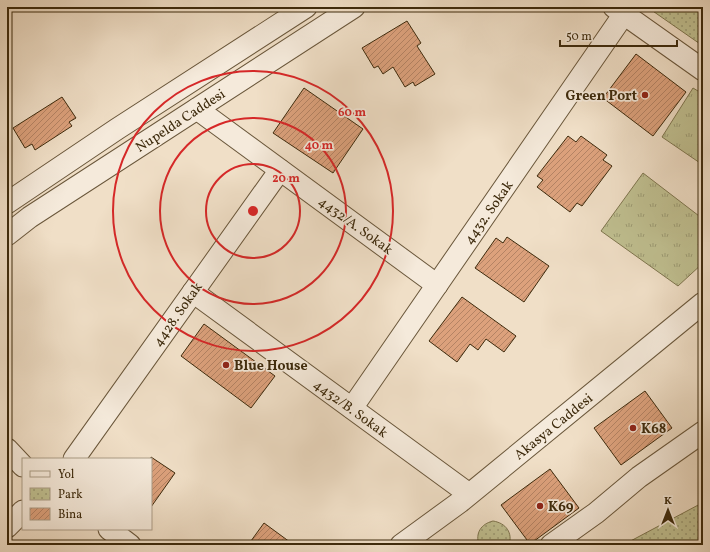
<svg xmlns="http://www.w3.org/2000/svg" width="710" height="552" viewBox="0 0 710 552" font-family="Vollkorn,serif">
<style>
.grass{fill:url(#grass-tufts);stroke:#7e754e}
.park{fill:url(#park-dots);stroke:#7e754e}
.building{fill:url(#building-hatch);stroke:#3d2a0c}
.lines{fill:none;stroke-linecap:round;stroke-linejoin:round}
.minor-casing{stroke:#6a573b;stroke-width:23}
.minor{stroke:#f5eadb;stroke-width:21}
.ring{fill:none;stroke:#d62828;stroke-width:2}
.poi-dot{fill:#8f2418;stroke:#f5eadb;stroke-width:1.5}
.labels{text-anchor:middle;stroke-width:3.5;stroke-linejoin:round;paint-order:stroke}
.poi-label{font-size:14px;font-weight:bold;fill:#3d2a0c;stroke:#f5eadb;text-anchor:start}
.street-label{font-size:14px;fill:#3d2a0c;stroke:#f5eadb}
.centre{fill:#d62828;stroke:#f5eadb;stroke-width:2}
.ring-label{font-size:12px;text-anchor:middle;font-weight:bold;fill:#d62828;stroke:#f5eadb;stroke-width:3.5;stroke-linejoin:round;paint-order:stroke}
</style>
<defs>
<pattern id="grass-tufts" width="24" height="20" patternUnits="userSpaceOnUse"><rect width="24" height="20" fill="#c0c091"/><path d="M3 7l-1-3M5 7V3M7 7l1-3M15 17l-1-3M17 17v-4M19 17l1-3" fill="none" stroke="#9d9c75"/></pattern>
<pattern id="park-dots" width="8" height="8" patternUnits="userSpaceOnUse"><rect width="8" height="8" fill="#c0c091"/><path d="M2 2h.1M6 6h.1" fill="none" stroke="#9d9c75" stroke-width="1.8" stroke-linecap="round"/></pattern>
<pattern id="building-hatch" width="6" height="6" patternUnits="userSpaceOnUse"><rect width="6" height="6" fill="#dca17c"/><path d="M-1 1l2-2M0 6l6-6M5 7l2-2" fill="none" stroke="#b48364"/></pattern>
</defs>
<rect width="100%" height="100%" fill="#f0dfc7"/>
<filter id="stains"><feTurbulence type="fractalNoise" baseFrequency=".005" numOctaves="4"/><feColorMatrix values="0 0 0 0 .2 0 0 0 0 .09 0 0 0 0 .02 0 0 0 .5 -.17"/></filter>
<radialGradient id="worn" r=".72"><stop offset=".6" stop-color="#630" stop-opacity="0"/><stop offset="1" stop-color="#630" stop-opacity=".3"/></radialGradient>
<g class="grass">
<polygon points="693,88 703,94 703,165 662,137"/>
<polygon points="643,173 703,219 703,263 678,286 601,231"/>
</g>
<g class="park">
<polygon points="647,7 703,7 703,46"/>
<polygon points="702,503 703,545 623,545"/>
<path d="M493 521C506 523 513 533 509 545H479C475 533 481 524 493 521Z"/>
</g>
<g class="building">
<polygon points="407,21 421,43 417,46 435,74 415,86 413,82 405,87 393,67 383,74 378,66 374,68 362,48"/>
<polygon points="636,54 686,92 653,136 603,98"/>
<polygon points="304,88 363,129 333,173 273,133"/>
<polygon points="62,97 76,118 69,122 72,126 35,150 32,144 25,148 13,128"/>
<polygon points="568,136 576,142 581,136 607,155 603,160 612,166 582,206 577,203 570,212 537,187 543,180 537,176"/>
<polygon points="507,237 549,266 524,302 475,268 496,238 503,243"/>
<polygon points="462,297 516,336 504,352 486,339 478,350 470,344 457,362 429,341"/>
<polygon points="204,324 275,376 251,408 181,356"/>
<polygon points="645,391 672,428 621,465 594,428"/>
<polygon points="151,457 175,473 151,507"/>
<polygon points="550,469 579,508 530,544 501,505"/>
<polygon points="264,523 294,545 248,545"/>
</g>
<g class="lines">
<g class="minor-casing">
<g id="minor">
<polyline points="614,7 703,70"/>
<polyline points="197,109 437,285"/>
<polyline points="7,203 117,129 306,7"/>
<polyline points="7,235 30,217 354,7"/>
<polyline points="193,292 469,494"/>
<polyline points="352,408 624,14"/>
<polyline points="7,449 23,466"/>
<polyline points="74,459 280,170"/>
<polyline points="7,527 23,511"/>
<polyline points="109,529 130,545"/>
<polyline points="401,545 460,502 703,303"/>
<polyline points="551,545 596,513 639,477 703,432"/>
</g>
</g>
<use href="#minor" class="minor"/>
</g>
<g class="ring">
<circle cx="253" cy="211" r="47"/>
<circle cx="253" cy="211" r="93"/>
<circle cx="253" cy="211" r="140"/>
</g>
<g class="poi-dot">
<circle cx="645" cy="95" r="4"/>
<circle cx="226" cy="365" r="4"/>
<circle cx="633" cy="428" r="4"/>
<circle cx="540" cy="506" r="4"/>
</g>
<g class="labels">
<g class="poi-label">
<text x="637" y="100" text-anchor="end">Green Port</text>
<text x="234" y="370">Blue House</text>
<text x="641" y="433">K68</text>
<text x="548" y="511">K69</text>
</g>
<g class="street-label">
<text transform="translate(180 120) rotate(-33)" y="5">Nupelda Caddesi</text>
<text transform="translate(488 212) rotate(-55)" y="5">4432. Sokak</text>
<text transform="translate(356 225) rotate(36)" y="5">4432/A. Sokak</text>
<text transform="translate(177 314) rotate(-55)" y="5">4428. Sokak</text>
<text transform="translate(351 408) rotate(36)" y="5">4432/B. Sokak</text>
<text transform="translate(553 426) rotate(-39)" y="5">Akasya Caddesi</text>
</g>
</g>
<circle cx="253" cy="211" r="6" class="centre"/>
<g class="ring-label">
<text x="352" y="116">60 m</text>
<text x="319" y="149">40 m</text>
<text x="286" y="182">20 m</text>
</g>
<rect width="710" height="552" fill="none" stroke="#f0dfc7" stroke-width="24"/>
<rect x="8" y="8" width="694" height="536" fill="none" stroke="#3d2a0c" stroke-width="2"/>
<rect x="12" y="12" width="686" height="528" fill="none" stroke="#3d2a0c"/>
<rect x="22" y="458" width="130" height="72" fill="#f5eadb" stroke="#ab9d88"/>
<rect x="30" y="471" width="20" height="6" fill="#f5eadb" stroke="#ab9d88"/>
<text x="58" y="478" font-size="12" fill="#3d2a0c">Yol</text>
<rect x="30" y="488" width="20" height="12" fill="url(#park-dots)" stroke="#ab9d88"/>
<text x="58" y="498" font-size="12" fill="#3d2a0c">Park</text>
<rect x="30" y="508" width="20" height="12" fill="url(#building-hatch)" stroke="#ab9d88"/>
<text x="58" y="518" font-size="12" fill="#3d2a0c">Bina</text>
<g transform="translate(668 510)" stroke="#f5eadb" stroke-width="3" paint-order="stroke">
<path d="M0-3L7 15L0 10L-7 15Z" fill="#3d2a0c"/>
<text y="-6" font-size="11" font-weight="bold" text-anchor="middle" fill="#3d2a0c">K</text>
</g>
<path d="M560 40v6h117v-6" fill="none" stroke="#3d2a0c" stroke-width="2"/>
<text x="566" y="40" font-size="12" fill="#3d2a0c" stroke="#f5eadb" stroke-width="3" paint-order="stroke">50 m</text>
<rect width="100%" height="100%" filter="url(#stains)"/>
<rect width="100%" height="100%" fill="url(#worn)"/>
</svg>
